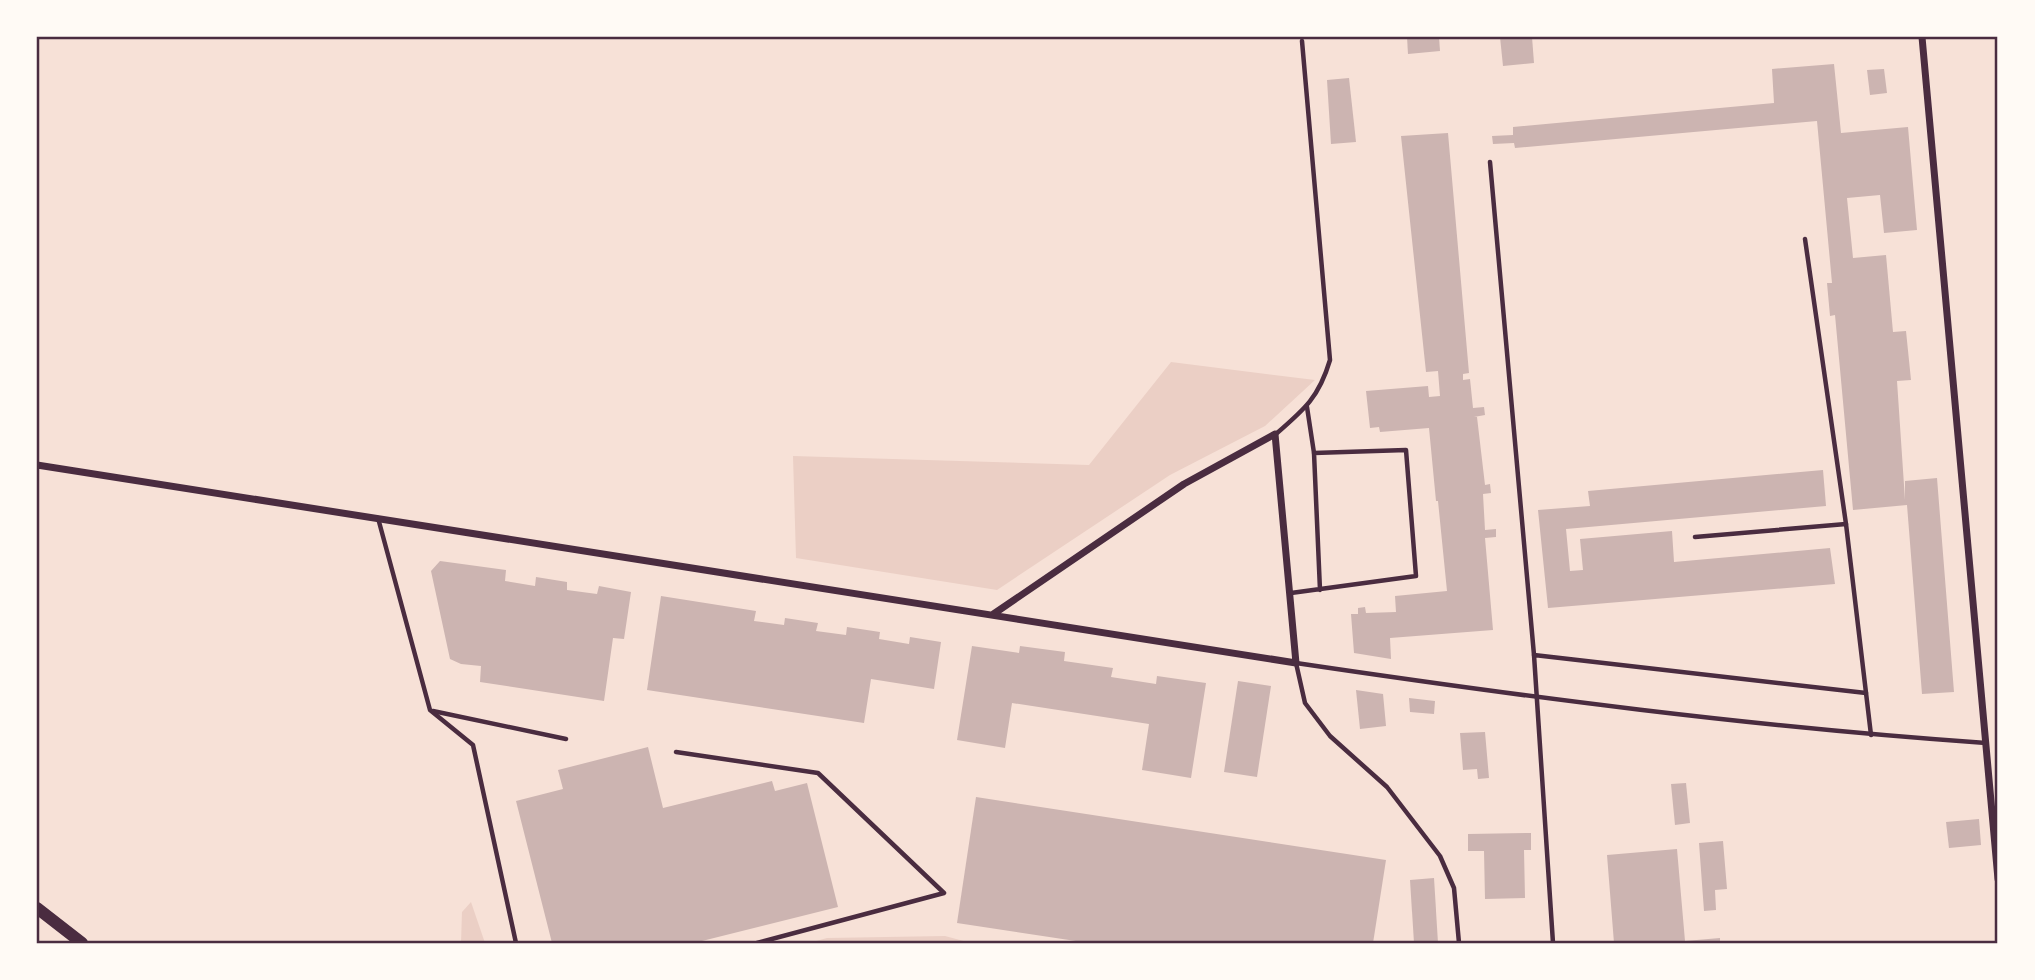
<svg xmlns="http://www.w3.org/2000/svg" width="2035" height="980" viewBox="0 0 2035 980" font-family="Rubik,sans-serif">
<style>
.green{fill:#ebcfc5}
.building{fill:#ccb4b1}
.lines{fill:none;stroke-linecap:round;stroke-linejoin:round}
.service{stroke:#4a2c40;stroke-width:4.5}
.minor{stroke:#4a2c40;stroke-width:7}
.tertiary{stroke:#4a2c40;stroke-width:12}
.neatline{fill:none;stroke:#4a2c40;stroke-width:2.5}
</style>
<rect width="100%" height="100%" fill="#f7e1d7"/>
<g class="green">
<polygon points="1171,362 1315,380 1265,426 1170,475 997,590 796,558 793,456 1089,465"/>
<polygon points="471,902 485,943 461,943 462,912"/>
<polygon points="945,936 971,943 809,943 827,938"/>
</g>
<g class="building">
<polygon points="1407,37 1439,37 1440,51 1408,54"/>
<polygon points="1500,37 1532,37 1534,63 1503,66"/>
<polygon points="1834,64 1841,133 1908,127 1917,230 1884,233 1880,195 1847,198 1853,258 1886,255 1893,332 1906,331 1911,380 1897,381 1905,500 1905,481 1937,478 1954,692 1922,694 1907,505 1853,510 1835,315 1830,316 1827,283 1832,283 1817,121 1515,148 1514,143 1493,144 1492,136 1513,135 1513,127 1774,103 1772,69"/>
<polygon points="1884,69 1887,93 1870,95 1867,70"/>
<polygon points="1349,78 1356,142 1331,144 1327,80"/>
<polygon points="1448,133 1469,373 1463,374 1463,380 1470,379 1473,408 1484,407 1485,415 1474,417 1477,417 1485,485 1490,484 1491,493 1483,494 1485,530 1496,529 1496,537 1485,538 1493,630 1390,638 1391,659 1354,653 1351,614 1358,614 1358,608 1365,607 1366,613 1396,612 1395,596 1447,591 1438,501 1436,501 1429,428 1380,432 1379,427 1370,428 1366,391 1428,386 1429,397 1440,396 1438,371 1426,372 1401,136"/>
<polygon points="1823,470 1826,506 1566,529 1570,571 1583,570 1580,539 1672,531 1674,562 1830,548 1835,584 1548,608 1538,510 1590,506 1588,491"/>
<polygon points="440,561 506,570 505,581 535,586 536,577 567,582 567,590 597,594 599,586 631,592 624,639 613,638 604,701 480,682 481,666 461,664 450,659 431,571"/>
<polygon points="661,596 756,611 754,621 784,625 785,618 818,623 816,631 846,635 847,627 880,632 879,639 909,644 910,637 941,642 934,689 871,679 864,723 647,690"/>
<polygon points="972,646 1019,653 1020,646 1065,652 1064,661 1113,668 1111,677 1156,684 1157,676 1206,683 1191,778 1142,770 1149,724 1012,703 1005,748 957,740"/>
<polygon points="1238,681 1271,686 1257,777 1224,772"/>
<polygon points="1356,690 1383,694 1386,726 1360,729"/>
<polygon points="1409,698 1435,701 1434,714 1410,712"/>
<polygon points="1485,732 1489,778 1478,779 1477,769 1463,770 1460,733"/>
<polygon points="648,747 663,808 772,781 775,791 807,783 838,907 694,943 552,943 516,801 563,789 558,770"/>
<polygon points="1686,783 1690,823 1675,825 1671,784"/>
<polygon points="976,797 1386,860 1373,943 1089,943 957,923"/>
<polygon points="1979,819 1981,845 1949,848 1946,822"/>
<polygon points="1531,833 1531,850 1524,850 1525,898 1485,899 1484,851 1468,851 1468,834"/>
<polygon points="1723,841 1727,889 1715,890 1716,910 1704,911 1699,843"/>
<polygon points="1677,849 1685,941 1720,938 1720,943 1614,943 1607,855"/>
<polygon points="1434,878 1438,943 1414,943 1410,880"/>
</g>
<g class="lines">
<g class="service">
<polyline points="1490,162 1534,655"/>
<polyline points="1805,239 1846,524"/>
<polyline points="1307,407 1314,453"/>
<path d="M1276 434C1305 409 1319 397 1330 360L1302 41"/>
<polyline points="378,518 430,710 473,745 516,943"/>
<polyline points="1695,537 1846,524 1871,735"/>
<polyline points="1291,593 1416,576 1406,450 1314,453 1320,590"/>
<polyline points="433,711 566,739"/>
<polyline points="676,752 818,773 944,893 757,943"/>
<path d="M1459 943 1454 888 1440 856 1387 787 1330 736 1305 703 1296 663C1525 697 1755 727 1986 743"/>
<polyline points="1553,943 1534,655 1866,693"/>
</g>
<g class="minor">
<polyline points="1922,37 1998,879"/>
<polyline points="37,465 1296,663 1275,434 1184,484 992,615"/>
</g>
<polyline class="tertiary" points="37,908 82,943"/>
</g>
<rect width="2035" height="980" fill="none" stroke="#fffaf5" stroke-width="77"/>
<rect x="38" y="38" width="1958" height="904" class="neatline"/>
</svg>
